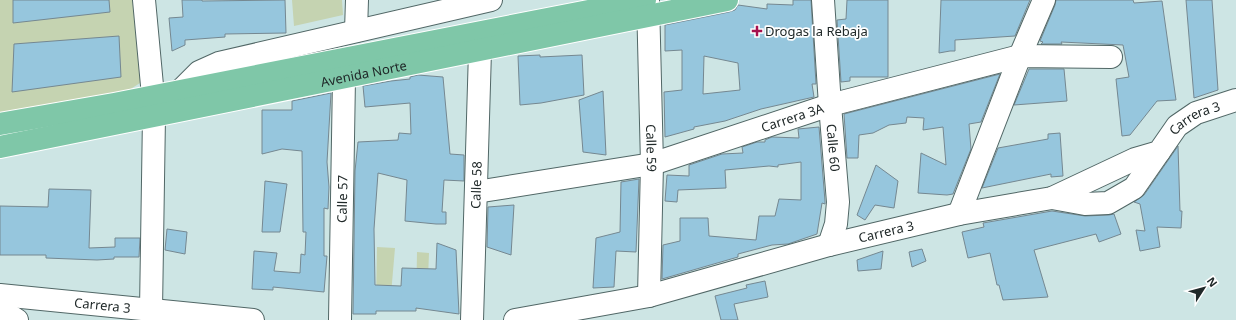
<svg xmlns="http://www.w3.org/2000/svg" width="1236" height="320" viewBox="0 0 1236 320" font-family="'Noto Sans',sans-serif">
<style>
.green{fill:#c5d3b1}
.building{fill:#96c6dd;stroke:#758891;fill-rule:evenodd}
.lines{fill:none;stroke-linecap:round;stroke-linejoin:round}
.minor-casing{stroke:#516766;stroke-width:24}
.major-casing{stroke:#fff;stroke-width:24}
.minor{stroke:#fff;stroke-width:22}
.major{stroke:#7fc7a8;stroke-width:22}
.poi-dot{fill:#a5104d;stroke:#fff;stroke-width:1.5}
.labels{text-anchor:middle;stroke-width:3.5;stroke-linejoin:round;paint-order:stroke}
.poi-label{font-size:13px;fill:#202929;stroke:#fff;text-anchor:start}
.street-label{font-size:13px;fill:#202929;stroke:#fff}
</style>
<rect width="100%" height="100%" fill="#cde5e4"/>
<g class="green">
<polygon points="0,0 141,0 151,76 129,90 103,99 0,116"/>
<polygon points="292,0 342,0 343,15 294,26"/>
<polygon points="377,247 395,248 390,306 376,304"/>
<polygon points="417,252 429,253 428,279 434,307 416,309"/>
</g>
<g class="building">
<polygon points="13,0 109,0 110,12 13,23"/>
<polygon points="182,0 202,0 202,1 285,0 286,33 225,34 225,37 185,40 185,45 172,51 169,18 183,17"/>
<path d="M793 0H811L816 84H812L814 97 761 109 725 121 694 127V129L665 137 664 92 682 90V50L665 51V25L729 12 735 10 738 5 767 9V4L793 5ZM704 56 738 63 740 90 703 94Z"/>
<polygon points="847,0 888,0 888,77 850,77 850,81 841,82 837,20 846,19"/>
<polygon points="941,0 1030,0 1015,36 955,40 955,51 950,51 939,53"/>
<polygon points="1056,0 1133,0 1134,3 1162,1 1176,100 1157,101 1130,135 1122,136 1116,79 1129,77 1123,45 1061,42 1062,44 1041,44 1043,42 1040,41 1055,5"/>
<polygon points="1186,0 1212,0 1218,90 1194,98"/>
<polygon points="119,36 121,77 12,92 14,44"/>
<polygon points="540,55 540,57 582,55 584,95 541,103 520,105 518,56"/>
<polygon points="1029,69 1064,69 1067,101 1014,105"/>
<polygon points="1000,74 981,122 969,124 971,149 953,194 947,195 918,193 921,153 946,165 943,127 923,130 924,118 907,117 906,123 889,125 873,133 859,135 858,158 847,158 844,114"/>
<polygon points="418,75 443,77 450,154 464,155 464,181 444,180 442,212 446,212 446,224 436,224 405,221 407,180 378,173 374,229 375,285 401,286 402,268 436,269 437,243 456,250 459,314 416,308 416,311 376,311 376,314 353,314 355,171 358,142 398,140 399,133 411,134 410,103 365,107 363,86 391,81 410,79 410,77"/>
<polygon points="603,91 606,155 583,152 579,100"/>
<polygon points="331,93 327,162 329,187 328,209 324,208 324,256 327,256 324,292 273,287 273,290 252,289 254,251 277,253 274,271 300,273 301,254 305,255 306,232 303,232 302,151 282,149 262,154 262,110 292,110 292,101"/>
<polygon points="819,127 825,201 825,204 822,203 817,234 788,244 772,245 738,254 738,257 662,279 663,245 680,241 680,218 708,218 709,236 756,240 759,216 775,216 779,199 801,200 801,162 778,165 778,167 769,166 725,170 726,188 678,190 677,202 665,201 667,175 689,176 689,165 722,154 743,153 742,147 757,142 765,142 765,140 772,137 799,138 798,129"/>
<polygon points="1060,133 1063,176 1051,177 1051,174 982,188 998,148 1048,139 1048,134"/>
<polygon points="1178,146 1180,211 1182,211 1181,228 1157,227 1160,247 1140,251 1136,230 1145,231 1140,204 1134,202 1144,195"/>
<polygon points="876,165 898,181 894,208 875,205 865,220 857,215"/>
<polygon points="639,179 636,252 616,251 614,287 593,288 596,238 620,232 621,182"/>
<polygon points="265,181 287,184 280,232 262,232"/>
<polygon points="49,189 91,190 89,248 115,247 115,238 140,238 139,257 114,257 114,259 97,260 46,258 46,255 0,255 0,206 48,207"/>
<polygon points="514,205 511,255 487,247 488,207"/>
<polygon points="1052,211 1085,216 1109,215 1114,214 1121,234 1099,242 1096,234 1034,250 1048,297 1003,300 999,285 997,285 990,253 968,258 962,232 984,227 983,223"/>
<polygon points="167,229 187,232 185,254 165,250"/>
<polygon points="922,249 926,261 912,267 909,252"/>
<polygon points="883,251 881,269 858,271 857,260"/>
<polygon points="765,281 768,297 734,304 738,320 721,320 715,296 747,288 746,285"/>
</g>
<g class="lines">
<g class="minor-casing">
<g id="minor">
<polyline points="144,0 153,96"/>
<path id="s1" d="M648 0 652 164 649 296"/>
<path id="s2" d="M823 0 830 105 838 202 836 224 829 245"/>
<polyline points="356,31 357,0"/>
<polyline points="180,91 199,72 219,63 491,0"/>
<path id="s3" d="M476 192 652 164 830 105 1020 56 1111 57"/>
<polyline points="1052,198 1085,204 1108,203 1134,188 1159,152"/>
<polyline points="959,214 1020,56 1044,0"/>
<path id="s4" d="M0 295 253 320"/>
<polyline points="0,309 17,320"/>
<polyline points="151,310 154,116"/>
<path id="s5" d="M340 320 344 78"/>
<path id="s6" d="M472 320 480 51"/>
<path id="s7" d="M515 320 649 296 829 245 959 214 1052 198 1135 159 1159 152 1177 126 1196 113 1236 100"/>
</g>
</g>
<g class="major-casing">
<g id="major">
<polyline points="0,124 114,104 645,0"/>
<path id="s8" d="M0 147 727 0"/>
</g>
</g>
<use href="#minor" class="minor"/>
<use href="#major" class="major"/>
</g>
<path class="poi-dot" d="M755 25h4v4h4v4h-4v4h-4v-4h-4v-4h4z"/>
<g class="labels">
<g class="poi-label">
<text x="765" y="36">Drogas la Rebaja</text>
</g>
<g class="street-label">
<text dy="5" stroke="none"><textPath href="#s8" startOffset="371">Avenida Norte</textPath></text>
<text dy="5" stroke="none"><textPath href="#s3" startOffset="326">Carrera 3A</textPath></text>
<text dy="5" stroke="none"><textPath href="#s7" startOffset="719">Carrera 3</textPath></text>
<text dy="5" stroke="none"><textPath href="#s2" startOffset="148">Calle 60</textPath></text>
<text dy="5" stroke="none"><textPath href="#s1" startOffset="148">Calle 59</textPath></text>
<text dy="5" stroke="none"><textPath href="#s6" startOffset="135">Calle 58</textPath></text>
<text dy="5" stroke="none"><textPath href="#s5" startOffset="121">Calle 57</textPath></text>
<text dy="5" stroke="none"><textPath href="#s7" startOffset="382">Carrera 3</textPath></text>
<text dy="5" stroke="none"><textPath href="#s4" startOffset="103">Carrera 3</textPath></text>
</g>
</g>
<g transform="translate(1204 288) rotate(54)" stroke="#ffffff" stroke-width="3" paint-order="stroke">
<path d="M0-3L7 15L0 10L-7 15Z" fill="#202929"/>
<text y="-6" font-size="11" font-weight="bold" text-anchor="middle" fill="#202929">N</text>
</g>
</svg>
